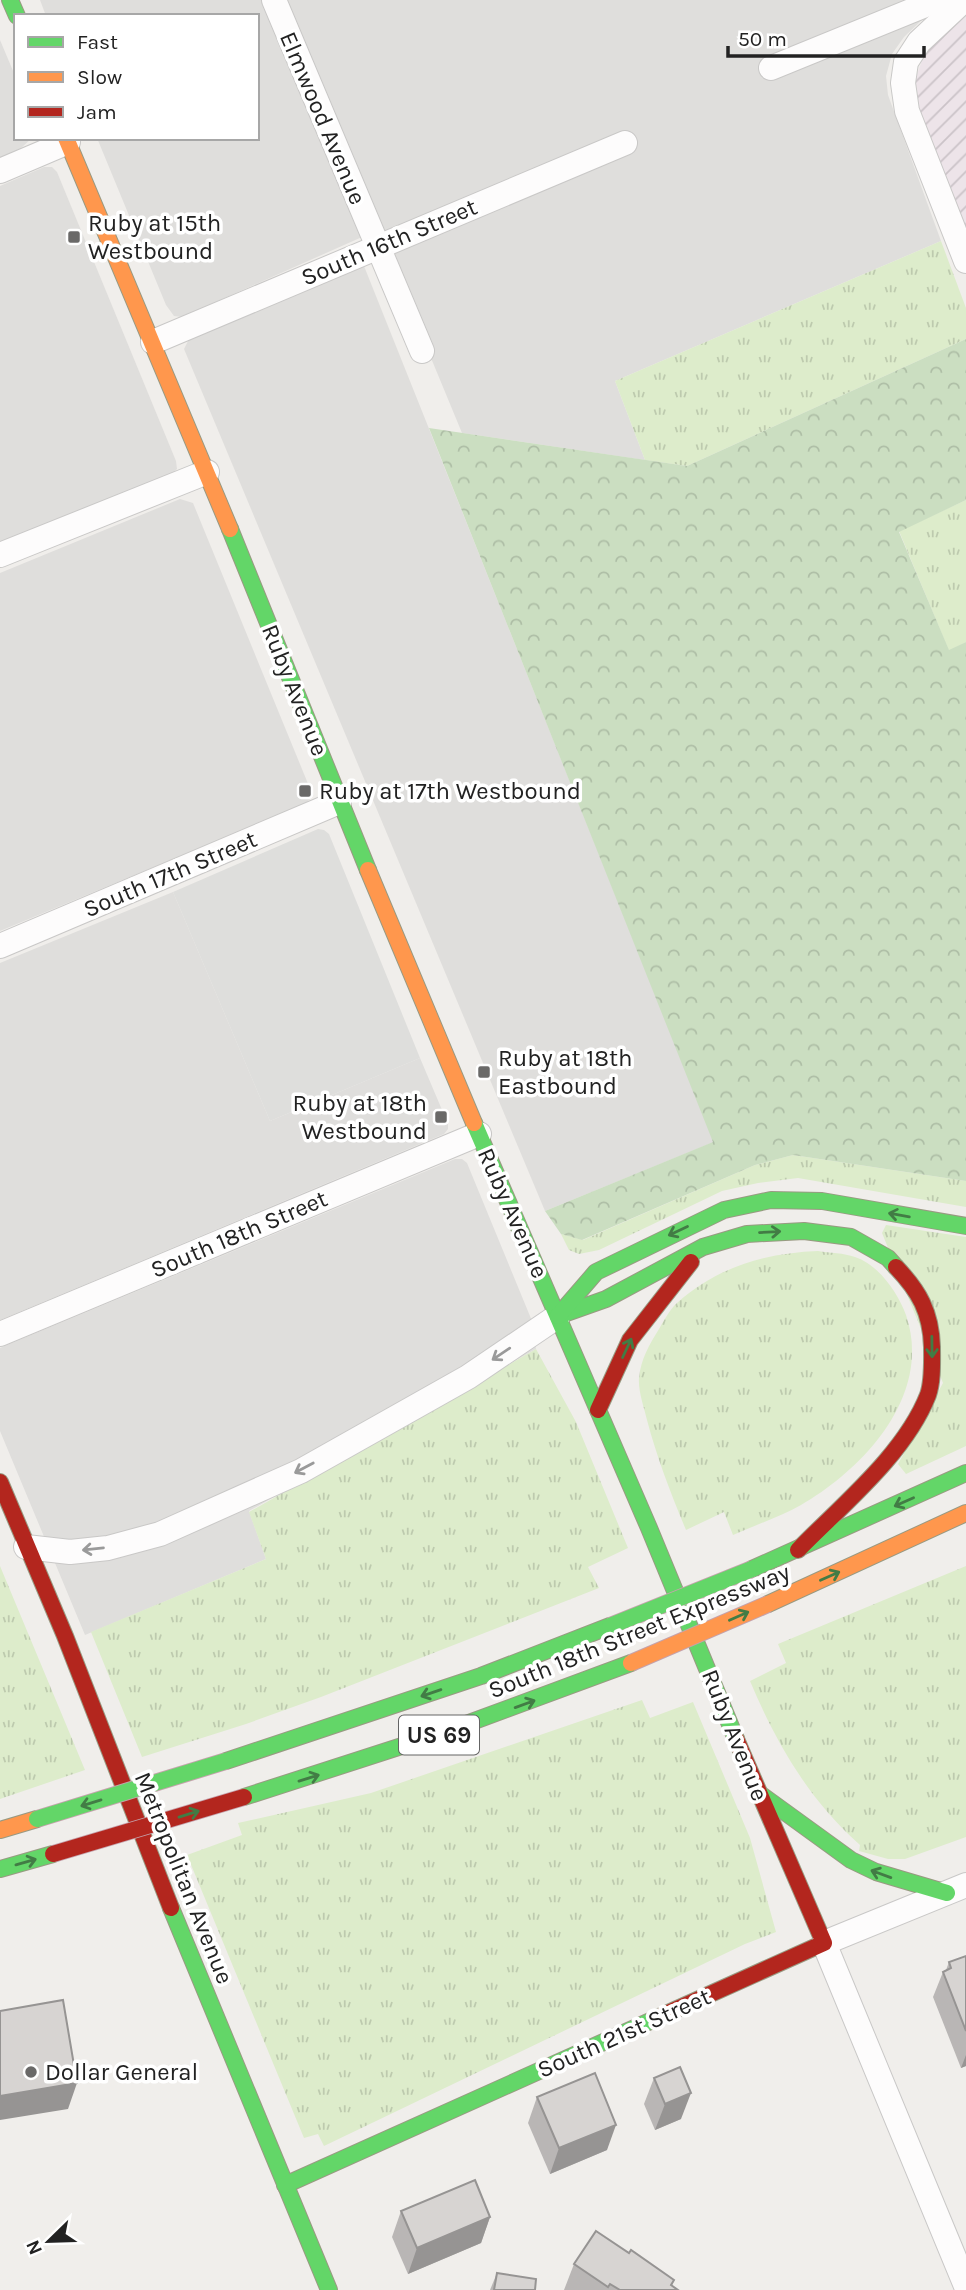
<svg xmlns="http://www.w3.org/2000/svg" width="966" height="2290" viewBox="0 0 966 2290" font-family="Karla,sans-serif">
<style>
.residential{fill:#dfdedc}
.industrial{fill:url(#industrial-furrows)}
.religious{fill:#dededc}
.grass{fill:url(#grass-tufts)}
.forest{fill:url(#forest-crowns)}
.lines{fill:none;stroke-linecap:round;stroke-linejoin:round}
.street-casing{stroke:#c9c8c7;stroke-width:26}
.fast-casing{stroke:#999a82;stroke-width:18}
.slow-casing{stroke:#999a82;stroke-width:18}
.jam-casing{stroke:#999a82;stroke-width:18}
.street{stroke:#fdfcfc;stroke-width:24}
.fast{stroke:#63d668;stroke-width:16}
.slow{stroke:#ff974d;stroke-width:16}
.jam{stroke:#b3261e;stroke-width:16}
.fast-bridge-casing{stroke:#c5a2ac;stroke-width:18;stroke-linecap:butt}
.slow-bridge-casing{stroke:#c5a2ac;stroke-width:18;stroke-linecap:butt}
.jam-bridge-casing{stroke:#c5a2ac;stroke-width:18;stroke-linecap:butt}
.fast-bridge{stroke:#63d668;stroke-width:16}
.slow-bridge{stroke:#ff974d;stroke-width:16}
.jam-bridge{stroke:#b3261e;stroke-width:16}
.wall{fill:#b9b6b5}
.shaded-wall{fill:#969493}
.building{fill:#d7d4d2;stroke:#969493;stroke-width:2}
.oneway{stroke:#427c45}
.oneway2{stroke:#9a9a9a}
.poi-dot{fill:#6a6968;stroke:#fff;stroke-width:2.5}
.labels{text-anchor:middle;stroke-width:7;stroke-linejoin:round;paint-order:stroke}
.shield{fill:#fff;stroke:#646464;stroke-width:2}
.shield-label{font-size:23px;font-weight:bold;fill:#222}
.street-label{font-size:24px;fill:#222;stroke:#fff}
.poi-label{font-size:24px;fill:#222;stroke:#fff;text-anchor:start}
</style>
<defs>
<pattern id="industrial-furrows" width="10" height="10" patternUnits="userSpaceOnUse" patternTransform="scale(1.75)"><rect width="10" height="10" fill="#ede4e9"/><path d="M-1 1l2-2M0 10L10 0M9 11l2-2" fill="none" stroke="#cbc3c8"/></pattern>
<pattern id="grass-tufts" width="24" height="20" patternUnits="userSpaceOnUse" patternTransform="scale(1.75)"><rect width="24" height="20" fill="#ddeccb"/><path d="M3 7l-1-3M5 7V3M7 7l1-3M15 17l-1-3M17 17v-4M19 17l1-3" fill="none" stroke="#bdcaae"/></pattern>
<pattern id="forest-crowns" width="20" height="18" patternUnits="userSpaceOnUse" patternTransform="scale(1.75)"><rect width="20" height="18" fill="#cbdec1"/><path d="M2 6a3 3 0 1 1 6 0M12 15a3 3 0 1 1 6 0" fill="none" stroke="#aebea6"/></pattern>
</defs>
<rect width="100%" height="100%" fill="#f0eeeb"/>
<g class="residential">
<polygon points="40,0 262,0 362,237 182,317 174,316 166,305 97,138 257,138 257,16 46,16"/>
<polygon points="283,0 951,0 924,18 904,37 892,54 886,76 888,95 941,241 615,381 645,460 462,433"/>
<polygon points="0,40 16,78 16,138 32,138 21,148 0,160"/>
<polygon points="44,167 52,167 57,172 176,461 177,469 171,475 0,547 0,186"/>
<polygon points="364,266 714,1142 545,1211 184,349 190,337"/>
<polygon points="180,499 193,503 311,791 310,799 305,804 0,931 0,573"/>
<polygon points="173,892 270,1121 420,1058 448,1124 448,1129 444,1134 0,1320 0,963"/>
<polygon points="455,1159 462,1159 467,1163 532,1321 536,1349 249,1511 266,1559 85,1635 0,1431 0,1348"/>
</g>
<polygon class="industrial" points="966,16 966,232 915,101 916,77 923,58 938,38"/>
<polygon class="religious" points="318,829 324,830 329,834 420,1058 270,1121 173,892"/>
<g class="grass">
<polygon points="941,241 966,308 966,339 687,466 645,460 615,381"/>
<polygon points="966,500 966,642 949,651 899,531"/>
<polygon points="793,1155 966,1181 966,1207 798,1178 758,1183 722,1191 599,1250 579,1254 569,1250 561,1234 583,1240 755,1165"/>
<polygon points="886,1225 966,1237 966,1446 906,1474 898,1464 943,1383 882,1233"/>
<path d="M818 1251C830 1253 844 1253 855 1257 879 1265 898 1293 906 1315 933 1394 865 1468 801 1505 780 1517 755 1525 733 1535L724 1512 686 1530C671 1494 657 1458 647 1420 644 1407 638 1391 639 1378 641 1359 649 1345 659 1329 664 1321 669 1310 677 1303 717 1267 766 1253 818 1251Z"/>
<polygon points="536,1349 576,1422 628,1548 588,1567 599,1588 321,1697 246,1724 142,1757 91,1632 266,1559 249,1512"/>
<polygon points="0,1566 85,1770 0,1799"/>
<path d="M966 1566V1837L905 1859H888L859 1851 860 1845C809 1800 776 1743 750 1681L786 1663 778 1644Z"/>
<polygon points="642,1700 650,1718 693,1702 750,1838 776,1932 745,1944 324,2146 318,2134 304,2138 187,1855 242,1835 238,1823 371,1793"/>
</g>
<polygon class="forest" points="966,339 966,500 899,532 949,650 966,642 966,1181 793,1155 755,1165 582,1240 561,1234 545,1211 713,1142 429,428 687,466"/>
<g class="lines">
<g class="street-casing">
<g id="street">
<polyline points="274,0 422,351"/>
<polyline points="964,0 919,42 906,62 903,83 907,111 966,261"/>
<polyline points="771,68 933,2 944,0"/>
<polyline points="0,171 68,142"/>
<polyline points="153,342 625,143"/>
<polyline points="0,555 207,472"/>
<polyline points="0,946 339,802"/>
<polyline points="0,1334 479,1134"/>
<polyline points="26,1547 70,1552 108,1548 160,1534 301,1471 468,1377 558,1316"/>
<polyline points="966,1885 824,1943 966,2286"/>
</g>
</g>
<g class="fast-casing">
<g id="fast">
<polyline points="10,0 17,16"/>
<polyline points="230,529 368,870"/>
<polyline points="474,1123 649,1528 736,1739"/>
<polyline points="558,1316 606,1299 703,1247 747,1234 804,1231 851,1237 888,1258 896,1267"/>
<polyline points="558,1316 596,1272 724,1210 771,1200 822,1201 966,1226"/>
<polyline points="752,1569 966,1473"/>
<polyline points="226,1761 481,1676 610,1626"/>
<polyline points="760,1794 851,1860 876,1872 947,1893"/>
<polyline points="244,1797 439,1734 631,1663"/>
<polyline points="0,1869 53,1854"/>
<polyline points="171,1908 329,2290"/>
<polyline points="285,2185 657,2018"/>
</g>
</g>
<g class="slow-casing">
<g id="slow">
<polyline points="66,138 230,529"/>
<polyline points="368,870 474,1123"/>
<polyline points="768,1604 966,1513"/>
<polyline points="0,1830 37,1819"/>
</g>
</g>
<g class="jam-casing">
<g id="jam">
<polyline points="598,1410 630,1340 691,1262"/>
<polyline points="0,1482 65,1636 171,1908"/>
<path d="M798 1550C842 1505 905 1454 928 1395 933 1381 932 1361 932 1347 931 1312 919 1291 896 1267"/>
<polyline points="657,2018 824,1943 736,1739"/>
</g>
</g>
<use href="#street" class="street"/>
<use href="#fast" class="fast"/>
<use href="#slow" class="slow"/>
<use href="#jam" class="jam"/>
<g class="fast-bridge-casing">
<g id="fast-bridge">
<polyline points="610,1626 752,1569"/>
<polyline points="37,1819 226,1761"/>
</g>
</g>
<g class="slow-bridge-casing">
<polyline id="slow-bridge" points="631,1663 768,1604"/>
</g>
<g class="jam-bridge-casing">
<polyline id="jam-bridge" points="53,1854 244,1797"/>
</g>
<use href="#fast-bridge" class="fast-bridge"/>
<use href="#slow-bridge" class="slow-bridge"/>
<use href="#jam-bridge" class="jam-bridge"/>
</g>
<g class="wall">
<polygon points="966,1956 966,2066 961,2068 933,1997 943,1972 946,1970 949,1962"/>
<polygon points="654,2078 681,2119 655,2130 644,2104"/>
<polygon points="537,2097 607,2150 550,2174 528,2123"/>
<polygon points="401,2211 490,2217 481,2243 408,2274 392,2237"/>
<polygon points="629,2253 674,2280 672,2286 678,2290 564,2290 574,2264"/>
<polygon points="497,2273 535,2290 490,2290"/>
</g>
<g class="shaded-wall">
<polygon points="966,2055 966,2066 961,2068"/>
<polygon points="77,2083 68,2109 0,2120 0,2096"/>
<polygon points="691,2093 681,2119 655,2130 665,2104"/>
<polygon points="616,2125 607,2150 550,2174 559,2148"/>
<polygon points="490,2217 481,2243 408,2274 417,2248"/>
</g>
<g class="building">
<polygon points="966,1956 966,2031 943,1972 951,1968 949,1962"/>
<polygon points="63,2000 77,2083 0,2096 0,2011"/>
<polygon points="680,2067 691,2093 665,2104 654,2078"/>
<polygon points="595,2073 616,2125 559,2148 537,2097"/>
<polygon points="475,2180 490,2217 417,2248 401,2211"/>
<polygon points="596,2231 629,2253 631,2250 674,2280 671,2285 678,2290 620,2290 610,2284 608,2287 574,2264"/>
<polygon points="497,2273 536,2279 535,2290 494,2290"/>
</g>
<defs><path id="oneway-shaft" d="M-6 0H5M1.5-3L5.5 0L1.5 3" fill="none" stroke-width="1.6" stroke-linecap="round" stroke-linejoin="round" transform="scale(1.75)"/></defs>
<g class="oneway">
<use href="#oneway-shaft" transform="translate(899 1215) rotate(-170)"/>
<use href="#oneway-shaft" transform="translate(678 1231) rotate(155)"/>
<use href="#oneway-shaft" transform="translate(770 1232) rotate(-3)"/>
<use href="#oneway-shaft" transform="translate(932 1347) rotate(89)"/>
<use href="#oneway-shaft" transform="translate(627 1348) rotate(-65)"/>
<use href="#oneway-shaft" transform="translate(904 1502) rotate(156)"/>
<use href="#oneway-shaft" transform="translate(830 1576) rotate(-24)"/>
<use href="#oneway-shaft" transform="translate(739 1616) rotate(-24)"/>
<use href="#oneway-shaft" transform="translate(431 1693) rotate(161)"/>
<use href="#oneway-shaft" transform="translate(525 1704) rotate(-20)"/>
<use href="#oneway-shaft" transform="translate(309 1778) rotate(-17)"/>
<use href="#oneway-shaft" transform="translate(91 1803) rotate(163)"/>
<use href="#oneway-shaft" transform="translate(189 1814) rotate(-17)"/>
<use href="#oneway-shaft" transform="translate(26 1862) rotate(-16)"/>
<use href="#oneway-shaft" transform="translate(881 1874) rotate(-160)"/>
</g>
<g class="oneway2">
<use href="#oneway-shaft" transform="translate(501 1354) rotate(146)"/>
<use href="#oneway-shaft" transform="translate(304 1468) rotate(152)"/>
<use href="#oneway-shaft" transform="translate(93 1549) rotate(174)"/>
</g>
<g class="poi-dot">
<rect x="67" y="230" width="14" height="14" rx="3.5"/>
<rect x="298" y="784" width="14" height="14" rx="3.5"/>
<rect x="477" y="1065" width="14" height="14" rx="3.5"/>
<rect x="434" y="1110" width="14" height="14" rx="3.5"/>
<circle cx="31" cy="2072" r="7"/>
</g>
<g class="labels">
<rect class="shield" x="399" y="1715.5" width="80" height="39" rx="5"/>
<g class="shield-label">
<text x="439" y="1743">US 69</text>
</g>
<g class="street-label">
<text transform="translate(323 118) rotate(67)" y="8">Elmwood Avenue</text>
<text transform="translate(389 242) rotate(-23)" y="8">South 16th Street</text>
<text transform="translate(295 690) rotate(68)" y="8">Ruby Avenue</text>
<text transform="translate(170 874) rotate(-23)" y="8">South 17th Street</text>
<text transform="translate(513 1213) rotate(66)" y="8">Ruby Avenue</text>
<text transform="translate(239 1234) rotate(-23)" y="8">South 18th Street</text>
<text transform="translate(639 1631) rotate(-22)" y="8">South 18th Street Expressway</text>
<text transform="translate(735 1735) rotate(68)" y="8">Ruby Avenue</text>
<text transform="translate(184 1878) rotate(68)" y="8">Metropolitan Avenue</text>
<text transform="translate(624 2033) rotate(-24)" y="8">South 21st Street</text>
</g>
<g class="poi-label">
<text x="88" y="231">Ruby at 15th<tspan x="88" dy="28">Westbound</tspan></text>
<text x="319" y="799">Ruby at 17th Westbound</text>
<text x="498" y="1066">Ruby at 18th<tspan x="498" dy="28">Eastbound</tspan></text>
<text x="427" y="1111" text-anchor="end">Ruby at 18th<tspan x="427" dy="28">Westbound</tspan></text>
<text x="45" y="2080">Dollar General</text>
</g>
</g>
<rect x="14" y="14" width="245" height="126" fill="#ffffff" stroke="#a7a7a7" stroke-width="2"/>
<rect x="28" y="37" width="35" height="10" fill="#63d668" stroke="#a7a7a7" stroke-width="2"/>
<text x="77" y="49" font-size="21" fill="#222222">Fast</text>
<rect x="28" y="72" width="35" height="10" fill="#ff974d" stroke="#a7a7a7" stroke-width="2"/>
<text x="77" y="84" font-size="21" fill="#222222">Slow</text>
<rect x="28" y="107" width="35" height="10" fill="#b3261e" stroke="#a7a7a7" stroke-width="2"/>
<text x="77" y="119" font-size="21" fill="#222222">Jam</text>
<g transform="translate(49 2241) rotate(247)" stroke="#ffffff" stroke-width="5" paint-order="stroke">
<path d="M0-5L12 26L0 18L-12 26Z" fill="#222222"/>
<text y="-10" font-size="19" font-weight="bold" text-anchor="middle" fill="#222222">N</text>
</g>
<path d="M728 46v10h196v-10" fill="none" stroke="#222222" stroke-width="3.5"/>
<text x="738" y="46" font-size="21" fill="#222222" stroke="#ffffff" stroke-width="5" paint-order="stroke">50 m</text>
</svg>
